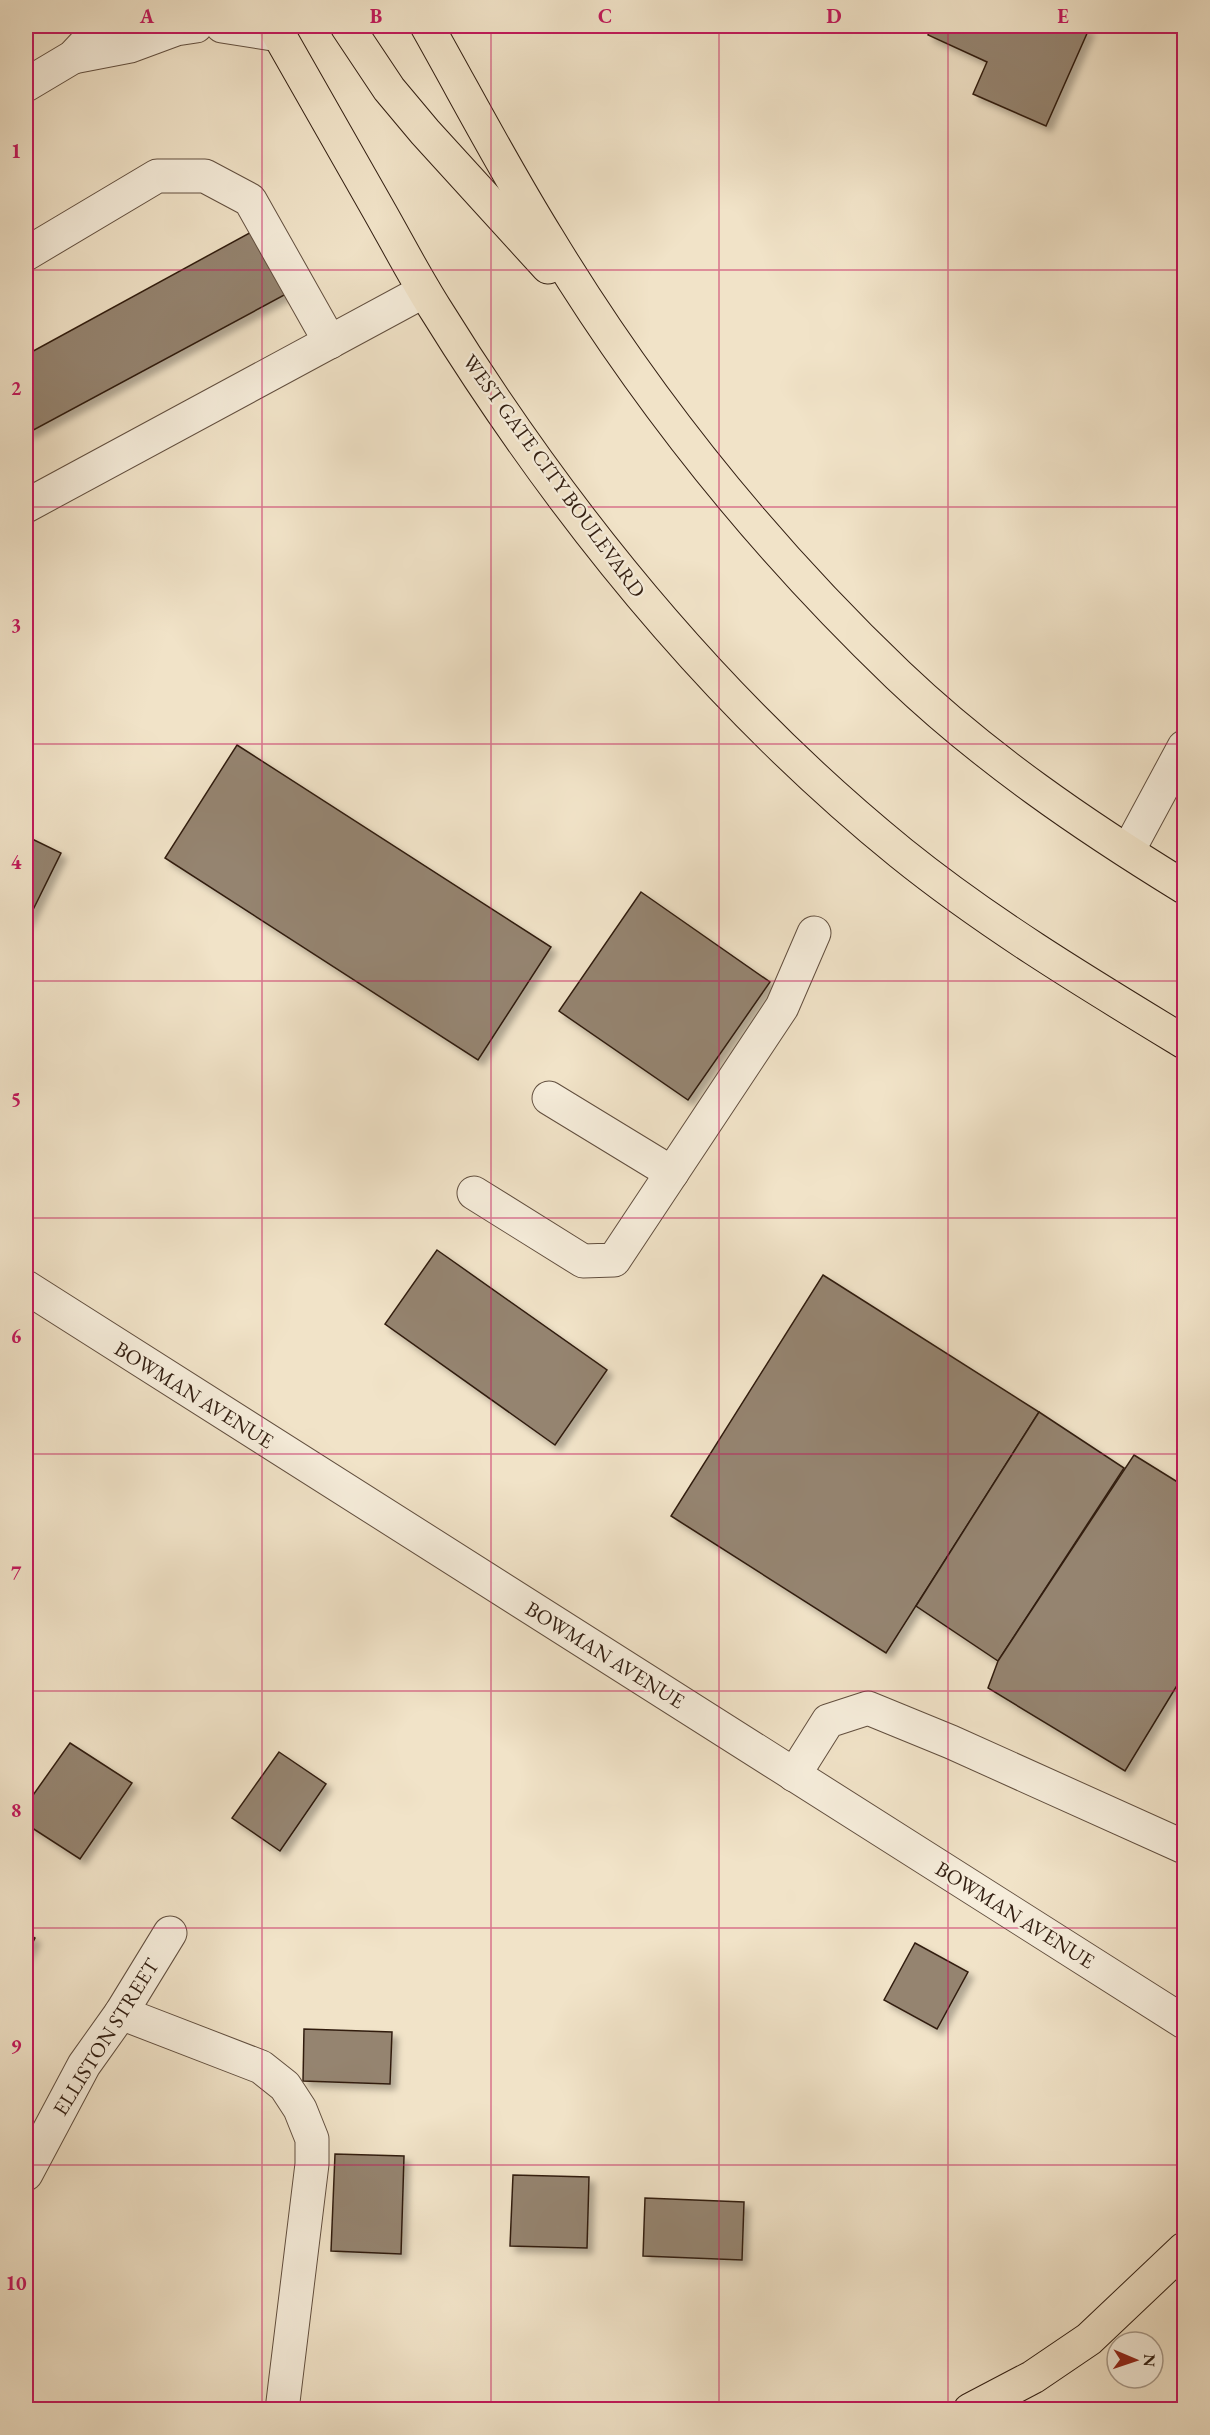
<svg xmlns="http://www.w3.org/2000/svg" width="1210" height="2435" viewBox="0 0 1210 2435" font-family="'EB Garamond',serif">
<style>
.building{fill:#958470;stroke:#321e11;stroke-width:1.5;filter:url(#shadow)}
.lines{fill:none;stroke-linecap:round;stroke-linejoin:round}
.minor-casing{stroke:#624f3f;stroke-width:35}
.major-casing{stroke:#321e11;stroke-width:35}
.minor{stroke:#f6eddb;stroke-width:33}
.major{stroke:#f1e3c8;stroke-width:33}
.grid{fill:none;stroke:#c2185b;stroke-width:1.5;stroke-opacity:0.55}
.labels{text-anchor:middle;stroke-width:4.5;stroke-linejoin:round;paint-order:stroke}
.street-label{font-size:21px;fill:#321e11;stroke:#f6eddb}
.neatline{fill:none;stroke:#c2185b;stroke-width:2}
.grid-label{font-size:20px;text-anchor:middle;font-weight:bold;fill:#c2185b}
</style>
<defs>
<filter id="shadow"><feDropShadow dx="5.5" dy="5.5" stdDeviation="3" flood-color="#0004"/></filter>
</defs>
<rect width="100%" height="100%" fill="#f1e3c8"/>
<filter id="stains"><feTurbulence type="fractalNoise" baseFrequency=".00333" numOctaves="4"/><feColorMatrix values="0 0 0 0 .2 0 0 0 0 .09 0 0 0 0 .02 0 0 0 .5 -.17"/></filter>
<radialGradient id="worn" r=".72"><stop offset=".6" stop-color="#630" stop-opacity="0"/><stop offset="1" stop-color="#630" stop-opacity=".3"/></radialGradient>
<g class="building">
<polygon points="932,26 1080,26 1089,29 1046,126 973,94 987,62 928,35"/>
<polygon points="255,230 288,293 26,434 26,355"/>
<polygon points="237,745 551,947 478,1060 165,858"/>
<polygon points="26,836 61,853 26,924"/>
<polygon points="641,892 770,982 688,1100 559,1011"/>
<polygon points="437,1250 607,1370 555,1445 385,1324"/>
<polygon points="823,1275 1039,1412 886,1653 671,1516"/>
<polygon points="1039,1412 1124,1468 998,1661 916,1606"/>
<polygon points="1134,1455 1184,1486 1184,1674 1125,1771 988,1688 998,1661"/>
<polygon points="70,1743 132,1783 80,1859 26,1824 26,1805"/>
<polygon points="279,1752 326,1784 280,1851 232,1818"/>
<polygon points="26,1933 35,1938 26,1956"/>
<polygon points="915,1943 968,1972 937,2029 884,2000"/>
<polygon points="304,2029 392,2032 390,2084 303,2081"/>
<polygon points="335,2154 404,2156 401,2254 331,2251"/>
<polygon points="513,2175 589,2177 587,2248 510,2246"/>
<polygon points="645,2198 744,2202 742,2260 643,2256"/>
</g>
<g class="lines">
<g class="minor-casing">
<g id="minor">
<polyline points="222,26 279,35"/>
<polyline points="73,57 130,46 176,29 196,26"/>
<polyline points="26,85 73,57 102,26"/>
<polyline points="26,254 157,176 205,176 250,200 330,342"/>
<polyline points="26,506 424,291"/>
<polyline points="1128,851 1184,747"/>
<polyline points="549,1098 672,1173"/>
<polyline points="474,1193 583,1261 614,1260 782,1007 814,933"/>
<polyline points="26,1287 1184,2022"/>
<polyline points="794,1775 828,1721 868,1708 951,1742 1184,1847"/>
<polyline points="121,2013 261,2067 285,2086 300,2109 312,2139 312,2164 282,2410"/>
<polyline points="26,2174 84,2065 121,2013 170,1933"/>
</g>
</g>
<g class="major-casing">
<g id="major">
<path d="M274 26C308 86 343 147 377 207 397 242 415 277 436 310 562 513 715 702 901 853 989 924 1087 983 1184 1042"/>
<polyline points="347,26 389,89 425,132 548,267"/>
<path d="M427 26C467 97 505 170 548 239 645 399 763 546 898 675 984 757 1083 825 1184 887"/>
<polyline points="970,2410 1033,2377 1089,2339 1184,2249"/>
</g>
</g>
<use href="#minor" class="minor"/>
<use href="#major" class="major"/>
</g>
<path class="grid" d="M262 26V2410M491 26V2410M719 26V2410M948 26V2410M26 270H1184M26 507H1184M26 744H1184M26 981H1184M26 1218H1184M26 1454H1184M26 1691H1184M26 1928H1184M26 2165H1184"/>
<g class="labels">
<g class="street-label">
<text transform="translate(554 476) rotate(54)" y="7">WEST GATE CITY BOULEVARD</text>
<text transform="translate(194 1395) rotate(32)" y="7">BOWMAN AVENUE</text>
<text transform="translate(605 1655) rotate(32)" y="7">BOWMAN AVENUE</text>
<text transform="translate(1015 1915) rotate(32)" y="7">BOWMAN AVENUE</text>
<text transform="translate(106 2037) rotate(-58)" y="7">ELLISTON STREET</text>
</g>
</g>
<rect width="1210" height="2435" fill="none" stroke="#f1e3c8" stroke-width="66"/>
<g transform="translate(1135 2360) rotate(92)"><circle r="28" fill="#f6eddb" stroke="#a89a8a" stroke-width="1.5"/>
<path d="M0-4.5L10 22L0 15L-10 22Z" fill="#8f2418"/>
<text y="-9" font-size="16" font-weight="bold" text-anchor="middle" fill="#321e11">N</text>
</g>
<rect x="33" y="33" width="1144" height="2369" class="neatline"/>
<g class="grid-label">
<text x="147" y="23">A</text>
<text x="376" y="23">B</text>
<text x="605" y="23">C</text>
<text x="834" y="23">D</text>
<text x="1063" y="23">E</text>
<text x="16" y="158">1</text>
<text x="16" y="395">2</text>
<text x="16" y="632">3</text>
<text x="16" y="869">4</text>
<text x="16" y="1106">5</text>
<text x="16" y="1343">6</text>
<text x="16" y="1580">7</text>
<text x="16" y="1817">8</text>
<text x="16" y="2053">9</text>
<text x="16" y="2290">10</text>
</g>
<rect width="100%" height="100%" filter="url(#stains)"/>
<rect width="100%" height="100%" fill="url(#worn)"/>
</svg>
